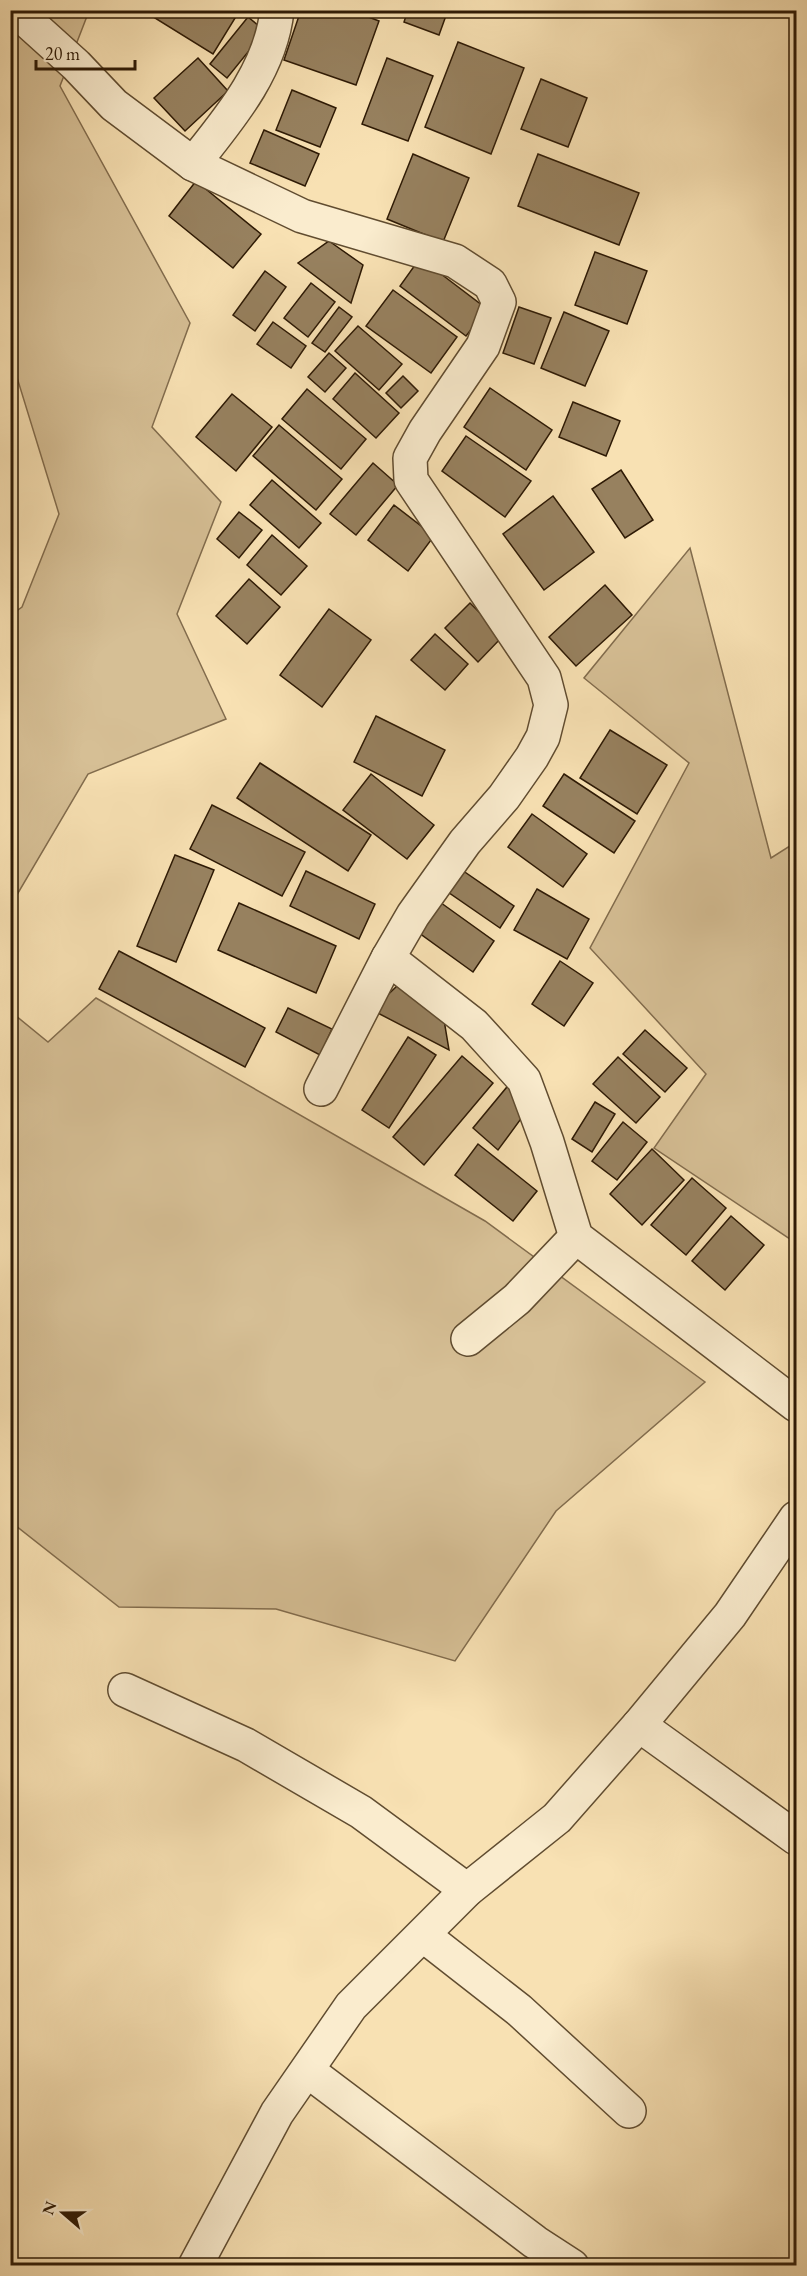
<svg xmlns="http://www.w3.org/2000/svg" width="807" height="2276" viewBox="0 0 807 2276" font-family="'EB Garamond',serif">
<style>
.green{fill:#d6bf95;stroke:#826c4d;stroke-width:1.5}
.building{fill:#97815f;stroke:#2e1a05;stroke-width:1.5}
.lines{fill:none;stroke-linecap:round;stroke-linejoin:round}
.minor-casing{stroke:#604c30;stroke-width:36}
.minor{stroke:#faecce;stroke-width:33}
</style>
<rect width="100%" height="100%" fill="#f8e1b3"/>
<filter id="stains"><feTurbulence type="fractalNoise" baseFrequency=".00333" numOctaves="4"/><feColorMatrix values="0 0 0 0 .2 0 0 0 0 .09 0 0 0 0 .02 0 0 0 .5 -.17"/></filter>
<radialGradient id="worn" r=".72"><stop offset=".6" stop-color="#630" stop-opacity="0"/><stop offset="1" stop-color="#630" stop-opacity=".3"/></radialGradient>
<g class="green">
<polygon points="11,11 89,11 60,86 190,323 152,427 221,502 177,614 226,719 88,774 11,905 11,615 22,607 59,514 11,358"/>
<polygon points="690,548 771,858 796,842 796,1243 654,1148 706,1074 590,948 689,763 584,678"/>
<polygon points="96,998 485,1221 705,1382 556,1511 455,1661 276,1609 119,1607 11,1522 10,1011 48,1042"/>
</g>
<g class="building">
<polygon points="142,10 240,10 213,54"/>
<polygon points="301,10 350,10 379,21 356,85 284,60"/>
<polygon points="408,10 448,10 439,35 404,22"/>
<polygon points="248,17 265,31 227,78 210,64"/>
<polygon points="458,42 524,68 491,154 425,127"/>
<polygon points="198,58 228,91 185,131 154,98"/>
<polygon points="387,58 433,76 408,141 362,124"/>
<polygon points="541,79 587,98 568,147 521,129"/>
<polygon points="292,90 336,108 320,147 276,130"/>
<polygon points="264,130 319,154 305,186 250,163"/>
<polygon points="413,154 469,178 443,242 387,219"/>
<polygon points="538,154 639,193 619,245 518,206"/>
<polygon points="196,181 261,234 233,268 169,216"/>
<polygon points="329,241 363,265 351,303 298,263"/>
<polygon points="595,252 647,271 627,324 575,305"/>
<polygon points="420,258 487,309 466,336 400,286"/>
<polygon points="265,271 286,287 255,331 233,315"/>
<polygon points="311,283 335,302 308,337 284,318"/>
<polygon points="393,290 457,337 431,373 366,326"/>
<polygon points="339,307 352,317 325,352 312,343"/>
<polygon points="519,307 551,318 534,364 503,353"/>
<polygon points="564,312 609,331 585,386 541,368"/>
<polygon points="273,322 306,346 291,368 257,344"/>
<polygon points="358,326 402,364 379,390 335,351"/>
<polygon points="329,353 346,368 325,392 308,377"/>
<polygon points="355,373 399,413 376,438 333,399"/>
<polygon points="403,376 418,391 401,408 386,393"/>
<polygon points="490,388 552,430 526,470 464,427"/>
<polygon points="307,389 366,439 341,469 282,419"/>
<polygon points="232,394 272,427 236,471 196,437"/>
<polygon points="573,402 620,421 606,456 559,437"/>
<polygon points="279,425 342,479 316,510 253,456"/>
<polygon points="466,436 531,481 505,517 442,471"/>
<polygon points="373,463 398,485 356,535 330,514"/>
<polygon points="621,470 653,520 625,538 592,489"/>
<polygon points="272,480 321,523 299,548 250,505"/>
<polygon points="553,496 594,552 544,590 503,534"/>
<polygon points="394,505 434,536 408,571 368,540"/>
<polygon points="239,512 262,530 239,558 217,539"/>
<polygon points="272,535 307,566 281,595 247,565"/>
<polygon points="249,579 280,607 247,644 216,616"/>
<polygon points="605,585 632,615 576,666 549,637"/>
<polygon points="470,603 503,636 478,662 445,628"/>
<polygon points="329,609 371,640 322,707 280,675"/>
<polygon points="435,634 468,664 445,690 411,660"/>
<polygon points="376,716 445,750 422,796 354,762"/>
<polygon points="610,730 667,765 637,814 580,778"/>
<polygon points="260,763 371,835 348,871 237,798"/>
<polygon points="371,774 434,825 407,859 343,810"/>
<polygon points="564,774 635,821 614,853 543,806"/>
<polygon points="212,805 305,852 282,896 190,849"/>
<polygon points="532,814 587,854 563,887 508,847"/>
<polygon points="175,855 214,870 176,962 137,946"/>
<polygon points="459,868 514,906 500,928 445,890"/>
<polygon points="306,871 375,904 359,939 290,906"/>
<polygon points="537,889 589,919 567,959 514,930"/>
<polygon points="437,900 494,941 473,972 415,930"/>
<polygon points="239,903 336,946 316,993 218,950"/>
<polygon points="119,951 265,1028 245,1067 99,989"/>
<polygon points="560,961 593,983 564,1026 532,1004"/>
<polygon points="397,986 444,1020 449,1050 372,1010"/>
<polygon points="288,1008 332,1029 320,1055 276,1032"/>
<polygon points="645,1030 687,1068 665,1092 623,1054"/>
<polygon points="408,1037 436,1055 389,1128 362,1110"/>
<polygon points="462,1056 493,1083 424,1165 393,1137"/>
<polygon points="618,1057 660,1097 636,1123 593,1084"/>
<polygon points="511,1082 523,1116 498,1150 473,1128"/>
<polygon points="595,1102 615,1114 592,1152 572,1139"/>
<polygon points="623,1122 647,1142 617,1180 592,1161"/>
<polygon points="478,1144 537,1191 513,1221 455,1175"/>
<polygon points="652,1149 684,1180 642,1225 610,1194"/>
<polygon points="692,1178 726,1208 686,1255 651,1225"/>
<polygon points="731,1216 764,1245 725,1290 692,1261"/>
</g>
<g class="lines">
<g class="minor-casing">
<g id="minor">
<polyline points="10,12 25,19 76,65 114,105 193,164 302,216 455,261 490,284 499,302 483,346 425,431 410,458 411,480 544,678 551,705 543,737 532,757 504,797 465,842 413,915 388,958 474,1025 524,1080 547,1142 576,1237 796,1405"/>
<path d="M193 164C229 119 271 70 277 10"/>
<polyline points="321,1089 388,958"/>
<polyline points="468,1339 517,1299 576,1237"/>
<polyline points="125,1690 246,1745 361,1812 467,1890"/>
<polyline points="639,1725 796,1838"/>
<polyline points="423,1935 519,2010 629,2111"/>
<polyline points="308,2071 535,2242 572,2266"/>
<polyline points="195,2266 277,2113 351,2006 467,1890 557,1818 639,1725 730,1615 796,1518"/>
</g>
</g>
<use href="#minor" class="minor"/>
</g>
<rect width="807" height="2276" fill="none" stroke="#f8e1b3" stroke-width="36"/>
<rect x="12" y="12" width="783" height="2252" fill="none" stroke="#2e1a05" stroke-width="3"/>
<rect x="18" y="18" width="771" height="2240" fill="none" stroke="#2e1a05" stroke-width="1.5"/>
<g transform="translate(63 2213) rotate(290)" stroke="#faecce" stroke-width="4.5" paint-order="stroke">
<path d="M0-4.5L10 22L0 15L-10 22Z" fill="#2e1a05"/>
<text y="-9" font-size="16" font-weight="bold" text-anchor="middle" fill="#2e1a05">N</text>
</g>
<path d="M36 60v9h99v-9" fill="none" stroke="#2e1a05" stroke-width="3"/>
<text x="45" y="60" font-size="18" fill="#2e1a05" stroke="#faecce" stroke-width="4.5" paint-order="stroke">20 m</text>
<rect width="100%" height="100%" filter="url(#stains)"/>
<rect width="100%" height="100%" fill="url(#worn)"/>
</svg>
